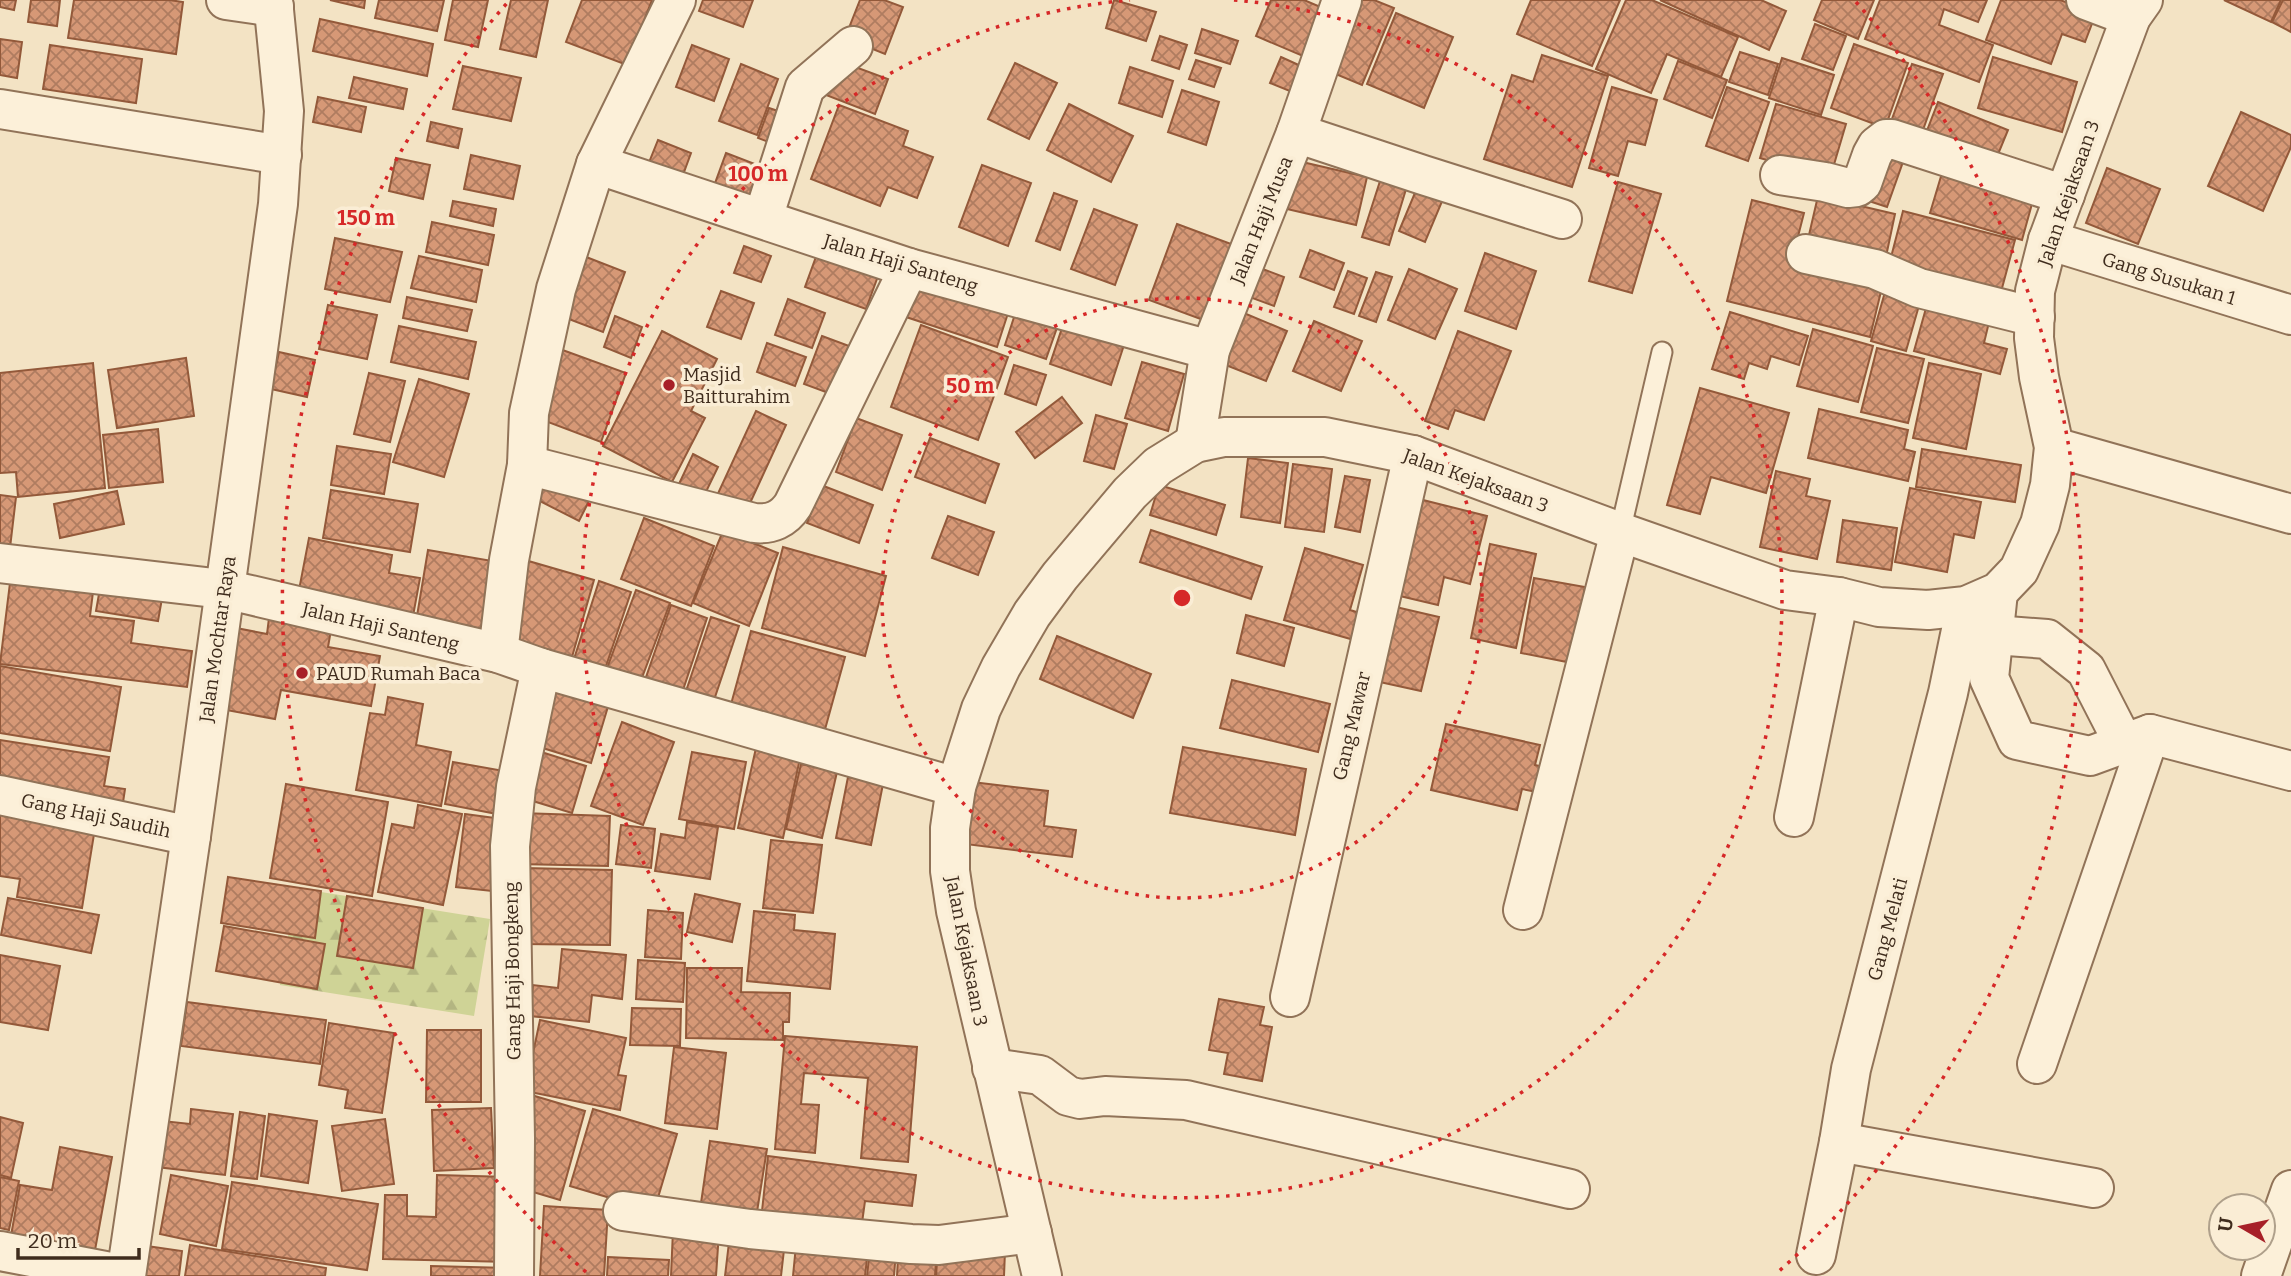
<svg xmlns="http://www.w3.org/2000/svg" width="2291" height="1276" viewBox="0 0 2291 1276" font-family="Bitter,serif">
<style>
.forest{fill:url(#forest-firs)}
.building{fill:url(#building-cross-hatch);stroke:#93593a;stroke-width:2}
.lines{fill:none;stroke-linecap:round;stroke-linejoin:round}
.service-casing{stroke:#917358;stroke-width:23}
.minor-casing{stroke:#917358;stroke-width:42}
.tertiary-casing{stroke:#917358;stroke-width:42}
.service{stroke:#fcf0d9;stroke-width:19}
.minor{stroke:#fcf0d9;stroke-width:38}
.tertiary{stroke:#fcf0d9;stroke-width:38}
.ring{fill:none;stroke:#d62828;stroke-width:3.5;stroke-dasharray:3.5 7}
.poi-dot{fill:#a72028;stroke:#faedd5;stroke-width:2.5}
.labels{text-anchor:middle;stroke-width:7;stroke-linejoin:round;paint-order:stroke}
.street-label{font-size:19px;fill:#3f2c1d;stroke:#faedd5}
.poi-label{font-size:19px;fill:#3f2c1d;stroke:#faedd5;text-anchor:start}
.centre{fill:#d62828;stroke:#faedd5;stroke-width:3.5}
.ring-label{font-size:21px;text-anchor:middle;font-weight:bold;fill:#d62828;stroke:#faedd5;stroke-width:7;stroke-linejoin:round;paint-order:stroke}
</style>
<defs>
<pattern id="forest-firs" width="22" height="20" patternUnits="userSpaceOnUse" patternTransform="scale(1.75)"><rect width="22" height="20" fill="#cfd396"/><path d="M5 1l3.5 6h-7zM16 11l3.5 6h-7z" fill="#b3b581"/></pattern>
<pattern id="building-cross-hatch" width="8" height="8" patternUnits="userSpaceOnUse" patternTransform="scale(1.75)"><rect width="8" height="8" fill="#d69876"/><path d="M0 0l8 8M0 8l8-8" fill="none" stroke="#af7c60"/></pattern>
</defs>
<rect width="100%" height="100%" fill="#f3e3c4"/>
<polygon class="forest" points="296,888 490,919 474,1016 280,985"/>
<g class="building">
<polygon points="0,0 16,0 14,10 0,7"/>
<polygon points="31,0 60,0 57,26 28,22"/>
<polygon points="74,0 169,0 183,2 176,54 68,38"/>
<polygon points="330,0 365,0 364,8"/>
<polygon points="379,0 444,0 437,31 375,18"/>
<polygon points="453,0 488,0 478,47 445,40"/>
<polygon points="511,0 548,0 536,57 500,49"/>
<polygon points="582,0 652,0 627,65 566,42"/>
<polygon points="703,0 753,0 743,27 699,11"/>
<polygon points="860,0 884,0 903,7 885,54 845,38"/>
<polygon points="1114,0 1156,12 1146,41 1106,28"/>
<polygon points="1271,0 1304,0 1330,11 1310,59 1256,36"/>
<polygon points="1355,0 1374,0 1394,8 1362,85 1326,70"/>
<polygon points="1531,0 1620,0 1592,66 1517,34"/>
<polygon points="1626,0 1652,0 1738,37 1721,77 1667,54 1651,93 1596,69"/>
<polygon points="1660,0 1761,0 1786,11 1769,50"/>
<polygon points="1822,0 1874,0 1858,39 1814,20"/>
<polygon points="1880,0 1987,0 1978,22 1944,9 1939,25 1993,45 1979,82 1865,39"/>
<polygon points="2001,0 2060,0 2096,13 2085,42 2062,34 2051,64 1986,40"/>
<polygon points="2224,0 2281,0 2271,22"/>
<polygon points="2283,0 2291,0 2291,32 2272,22"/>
<polygon points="1396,13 1453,37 1424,108 1367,84"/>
<polygon points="320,19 433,44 427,76 313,51"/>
<polygon points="1815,24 1846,36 1833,70 1802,59"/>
<polygon points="1202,29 1238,41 1230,64 1195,53"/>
<polygon points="1160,36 1187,45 1179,69 1152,60"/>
<polygon points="0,39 22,42 17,78 0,75"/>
<polygon points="1854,44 1908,63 1885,128 1831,108"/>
<polygon points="50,45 142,59 136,103 43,89"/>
<polygon points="692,45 729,59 714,101 676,87"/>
<polygon points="1740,52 1778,64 1768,95 1729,82"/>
<polygon points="1542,55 1608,76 1572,187 1484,159 1512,75 1533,82"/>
<polygon points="1281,57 1312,71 1302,96 1270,83"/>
<polygon points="1993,57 2077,82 2062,132 1978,108"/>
<polygon points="1782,58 1834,75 1821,115 1769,98"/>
<polygon points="1196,60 1221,68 1214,87 1189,79"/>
<polygon points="839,61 888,79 875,114 826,95"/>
<polygon points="1678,61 1727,80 1712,118 1664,99"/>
<polygon points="1015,63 1057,83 1029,139 988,119"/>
<polygon points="741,64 778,79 757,135 719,121"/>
<polygon points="1912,64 1943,74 1919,141 1888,130"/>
<polygon points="463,66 521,78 511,121 453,109"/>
<polygon points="1130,67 1173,81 1162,117 1119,103"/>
<polygon points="354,77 407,89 403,109 349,98"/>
<polygon points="1612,87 1657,100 1645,145 1628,141 1618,176 1589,168"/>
<polygon points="1727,87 1769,102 1748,161 1706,146"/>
<polygon points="1182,90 1219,102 1206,145 1168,132"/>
<polygon points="318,97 366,107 361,132 313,122"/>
<polygon points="1938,102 2008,130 1992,169 1923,141"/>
<polygon points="1069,104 1133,136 1111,182 1047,150"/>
<polygon points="1776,104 1846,124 1830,178 1760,158"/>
<polygon points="839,105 908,131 903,146 933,157 917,198 888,187 880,206 811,179"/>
<polygon points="769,108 793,116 782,147 758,138"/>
<polygon points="2241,112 2291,135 2291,147 2263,211 2208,186"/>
<polygon points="431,122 462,129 458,148 427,141"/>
<polygon points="658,140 691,153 680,183 646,170"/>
<polygon points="1877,149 1904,159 1887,207 1860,198"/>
<polygon points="726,153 768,169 755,202 714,186"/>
<polygon points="471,155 520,166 513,199 464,189"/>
<polygon points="396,158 430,165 423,199 389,191"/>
<polygon points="1298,161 1367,177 1356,225 1287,209"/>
<polygon points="982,165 1031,183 1008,246 959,227"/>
<polygon points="2107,168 2160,189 2138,244 2086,223"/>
<polygon points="1942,173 2033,200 2022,240 1930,213"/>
<polygon points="1422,176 1448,187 1425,242 1399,231"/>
<polygon points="1381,178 1407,186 1389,245 1362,237"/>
<polygon points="1618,182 1661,194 1632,293 1589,281"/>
<polygon points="1054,193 1077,201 1060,250 1036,241"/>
<polygon points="1818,196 1895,214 1884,266 1806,248"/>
<polygon points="1752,200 1804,213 1793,256 1884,279 1870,337 1727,301"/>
<polygon points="453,201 496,209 493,226 450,216"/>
<polygon points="1094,209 1137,225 1115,285 1071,269"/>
<polygon points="1903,211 2015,240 1998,303 1889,265"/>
<polygon points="432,222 494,235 488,265 426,252"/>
<polygon points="1177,224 1234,245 1206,321 1149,300"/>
<polygon points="335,238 402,252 390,302 325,289"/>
<polygon points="821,243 882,265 866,309 805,287"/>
<polygon points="744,246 771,256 761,282 734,273"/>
<polygon points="1310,250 1344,263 1334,290 1300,277"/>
<polygon points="1485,253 1536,271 1516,329 1465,311"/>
<polygon points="581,255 625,272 603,332 558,315"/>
<polygon points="419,256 482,270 476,302 411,288"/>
<polygon points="1247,263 1284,277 1274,306 1236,292"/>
<polygon points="1409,269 1457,289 1435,339 1388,320"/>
<polygon points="911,270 1011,304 997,347 897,314"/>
<polygon points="1348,271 1367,278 1354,314 1334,307"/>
<polygon points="1376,272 1392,277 1376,322 1359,316"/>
<polygon points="721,291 754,303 741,339 707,327"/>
<polygon points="1885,292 1920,302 1906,351 1871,341"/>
<polygon points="407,297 472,310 467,331 403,318"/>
<polygon points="788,299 825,313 812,348 775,335"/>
<polygon points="1928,301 1990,318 1984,343 2007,349 2000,374 1914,351"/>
<polygon points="328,305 377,315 367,359 319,349"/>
<polygon points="1016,311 1058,325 1046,359 1005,345"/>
<polygon points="1239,311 1287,331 1266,381 1218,362"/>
<polygon points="1730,312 1808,336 1799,365 1771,356 1767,369 1749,363 1744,379 1712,369"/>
<polygon points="615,316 642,327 631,358 604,347"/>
<polygon points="1314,321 1362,341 1341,391 1293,371"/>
<polygon points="921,325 1008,357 978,440 891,407"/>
<polygon points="1063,325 1124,345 1111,385 1050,364"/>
<polygon points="399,326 476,342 468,379 391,362"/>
<polygon points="1813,329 1873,346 1858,402 1797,386"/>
<polygon points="662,331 717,359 691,411 705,418 672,482 603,446"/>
<polygon points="1458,331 1511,351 1484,420 1455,410 1448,429 1425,421"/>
<polygon points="822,336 860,350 842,398 804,384"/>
<polygon points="767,343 806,357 795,386 757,372"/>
<polygon points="557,348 626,373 601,442 532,416"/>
<polygon points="1877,348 1924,359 1908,423 1861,412"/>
<polygon points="279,352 315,360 307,397 271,389"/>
<polygon points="186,358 194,416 117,428 108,370"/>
<polygon points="1142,362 1184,374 1168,431 1125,418"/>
<polygon points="93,363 105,488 18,497 16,472 0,473 0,373"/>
<polygon points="1929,363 1981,374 1966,449 1913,438"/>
<polygon points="1014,365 1046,375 1036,405 1005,394"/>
<polygon points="369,373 405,381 390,442 354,434"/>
<polygon points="419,379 469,394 444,477 393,462"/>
<polygon points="1700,388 1789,413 1766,493 1711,477 1700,514 1667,505"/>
<polygon points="1062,397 1082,423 1035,458 1016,432"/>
<polygon points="1819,409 1908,430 1904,449 1915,452 1908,481 1808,458"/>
<polygon points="756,411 786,425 745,514 715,500"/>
<polygon points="1096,415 1127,424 1114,469 1084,461"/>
<polygon points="856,418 902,435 882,490 836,472"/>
<polygon points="158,429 163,482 109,488 103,435"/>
<polygon points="930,438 999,464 985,503 915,477"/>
<polygon points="337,446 391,454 384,494 331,485"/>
<polygon points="1922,449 2021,465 2015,502 1916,487"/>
<polygon points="693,454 718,467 703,498 678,486"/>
<polygon points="1248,458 1288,463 1280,523 1241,517"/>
<polygon points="1293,464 1332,469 1324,532 1285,527"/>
<polygon points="542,471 592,495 579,521 530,496"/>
<polygon points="1776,471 1810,479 1806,496 1830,501 1817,559 1760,547"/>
<polygon points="1345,476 1370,480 1360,532 1335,527"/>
<polygon points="821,485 873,505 859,543 807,523"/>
<polygon points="1159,485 1225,505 1216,535 1150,515"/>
<polygon points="1910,488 1981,502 1974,538 1954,534 1947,572 1895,562"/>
<polygon points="331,490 418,504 410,552 323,538"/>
<polygon points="117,491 124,524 60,538 54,504"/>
<polygon points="0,495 16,497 10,548 0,547"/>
<polygon points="1423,500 1487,516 1470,584 1444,577 1438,605 1387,593 1398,549 1411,552"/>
<polygon points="948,516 994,532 978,575 932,558"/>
<polygon points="644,518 714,546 691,606 621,579"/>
<polygon points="1843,520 1897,528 1891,570 1837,562"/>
<polygon points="1151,530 1262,567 1251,599 1140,562"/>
<polygon points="723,531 778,553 749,626 693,603"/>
<polygon points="309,538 392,555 389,573 420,578 411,627 299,590"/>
<polygon points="1490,544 1536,554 1516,648 1471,638"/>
<polygon points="783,547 886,576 865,656 762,628"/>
<polygon points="1305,548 1363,565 1350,610 1363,614 1354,640 1284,620"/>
<polygon points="428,550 498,562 485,639 415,628"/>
<polygon points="525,560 594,580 570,664 501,644"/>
<polygon points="49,570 95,576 90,616 134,621 131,643 192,651 187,687 0,664 10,583 47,588"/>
<polygon points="102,577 164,587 158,621 96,611"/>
<polygon points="1534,578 1585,587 1572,663 1521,653"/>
<polygon points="599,581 631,592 604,672 573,662"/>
<polygon points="636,590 670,603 640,683 606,671"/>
<polygon points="1383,604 1439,617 1421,691 1366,679"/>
<polygon points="671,605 707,618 681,696 644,683"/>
<polygon points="1246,615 1294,628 1284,666 1237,653"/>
<polygon points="711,617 739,626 714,700 686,691"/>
<polygon points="269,618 331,630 328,647 380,656 371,706 281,690 275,719 221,709 236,628 267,634"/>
<polygon points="751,631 845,657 824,733 730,708"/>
<polygon points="1057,636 1151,674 1133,718 1040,679"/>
<polygon points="0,666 121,687 110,751 0,733"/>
<polygon points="1232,680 1330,704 1318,752 1220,728"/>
<polygon points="552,682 610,700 591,763 533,745"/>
<polygon points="388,697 423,704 416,745 451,752 441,806 356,790 370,713 385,715"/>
<polygon points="622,722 674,742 643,825 591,806"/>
<polygon points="1446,724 1540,745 1535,765 1548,768 1542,793 1522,789 1517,810 1431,790"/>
<polygon points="758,739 802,749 783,838 738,828"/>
<polygon points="0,740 109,757 104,786 125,789 122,809 0,790"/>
<polygon points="1183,747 1306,769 1295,835 1170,813"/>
<polygon points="538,751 586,766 572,813 523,798"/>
<polygon points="692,752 746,762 734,829 679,819"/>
<polygon points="453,762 504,771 497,814 445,804"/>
<polygon points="801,764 837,772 822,838 786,829"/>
<polygon points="848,777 883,784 871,845 836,838"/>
<polygon points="972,782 1048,791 1044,826 1076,830 1072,857 965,844"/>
<polygon points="286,784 388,802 372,896 270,878"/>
<polygon points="418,805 462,814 443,905 378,892 392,824 414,828"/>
<polygon points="0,812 96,822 82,908 17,897 20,879 0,876"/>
<polygon points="520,813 610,816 608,866 518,864"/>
<polygon points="465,814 510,820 501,892 456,887"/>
<polygon points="687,822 718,827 710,879 655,871 661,834 685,838"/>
<polygon points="621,825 655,829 651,868 616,864"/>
<polygon points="771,840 822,845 813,913 763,908"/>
<polygon points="524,868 612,870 610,945 523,944"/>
<polygon points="228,877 321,891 315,938 221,923"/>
<polygon points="695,894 740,904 732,942 687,932"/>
<polygon points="347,896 423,908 413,968 337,956"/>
<polygon points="8,898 99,915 91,953 1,935"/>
<polygon points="648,910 683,913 681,959 645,957"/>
<polygon points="754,911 795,915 794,930 835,934 830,989 747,981"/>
<polygon points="224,926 325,944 317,989 216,971"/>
<polygon points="562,949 626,955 622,999 592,995 589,1022 530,1016 533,985 558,988"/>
<polygon points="0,955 60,966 48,1030 0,1022"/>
<polygon points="638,960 685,963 683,1002 636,999"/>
<polygon points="687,968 742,968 741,992 790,993 789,1022 783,1022 783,1040 686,1038"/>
<polygon points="1219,999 1264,1007 1260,1025 1272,1027 1262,1081 1224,1074 1228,1053 1209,1050"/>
<polygon points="187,1002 326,1020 320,1064 181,1046"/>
<polygon points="632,1008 681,1009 680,1046 630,1045"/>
<polygon points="540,1020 626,1038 618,1075 626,1076 620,1110 525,1091"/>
<polygon points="329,1023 394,1033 382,1113 345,1108 348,1090 319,1085"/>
<polygon points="427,1030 481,1030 481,1102 426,1102"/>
<polygon points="785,1036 917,1047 908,1162 861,1158 868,1078 804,1073 801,1104 819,1105 815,1153 775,1149"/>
<polygon points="674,1047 726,1053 717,1129 665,1123"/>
<polygon points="528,1094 585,1111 560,1200 533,1192"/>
<polygon points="491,1108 494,1168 434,1171 432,1110"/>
<polygon points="191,1109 233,1114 225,1175 148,1166 154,1120 190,1124"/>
<polygon points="593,1109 677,1134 654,1211 570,1186"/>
<polygon points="240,1112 265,1116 257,1179 231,1176"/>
<polygon points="269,1114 317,1121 308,1183 261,1176"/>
<polygon points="0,1117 23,1123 11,1178 0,1175"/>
<polygon points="385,1119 394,1184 342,1191 332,1126"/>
<polygon points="710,1141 767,1149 756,1218 700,1210"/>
<polygon points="60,1147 112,1157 93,1261 9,1247 20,1185 52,1190"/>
<polygon points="768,1156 916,1175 912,1206 865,1201 862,1223 762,1211"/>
<polygon points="171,1175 228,1186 216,1246 160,1234"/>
<polygon points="437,1175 512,1177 510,1262 383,1259 385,1195 407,1195 407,1216 436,1217"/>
<polygon points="0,1177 19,1181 9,1230 0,1228"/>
<polygon points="232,1182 378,1204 367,1270 222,1249"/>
<polygon points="544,1206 608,1210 604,1276 540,1276"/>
<polygon points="673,1230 719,1232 716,1276 671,1276"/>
<polygon points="730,1234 785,1241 781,1276 725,1276"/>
<polygon points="797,1235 869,1242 865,1276 793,1276"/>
<polygon points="140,1245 182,1251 179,1276 136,1276"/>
<polygon points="190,1245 326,1268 325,1276 185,1276"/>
<polygon points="938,1248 1005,1251 1004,1276 936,1276"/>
<polygon points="870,1249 896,1251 894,1276 867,1276"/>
<polygon points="608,1257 669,1260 668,1276 607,1276"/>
<polygon points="898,1258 936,1262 935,1276 897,1276"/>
<polygon points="431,1266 509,1268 509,1276 431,1276"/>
</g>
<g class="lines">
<g class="service-casing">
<polyline id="service" points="1620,532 1662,352"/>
</g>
<g class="minor-casing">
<g id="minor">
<polyline points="226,0 274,7"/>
<polyline points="2086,0 2131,17"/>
<polyline points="0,109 282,155"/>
<polyline points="1296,133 1423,175 1562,219"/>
<polyline points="596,164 909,268 1210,350"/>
<polyline points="1780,175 1825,182 1848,188 1857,187 1862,183 1872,155 1877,146 1886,139 1892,139 2065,195"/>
<polyline points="763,218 805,87 853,46"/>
<polyline points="2048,240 2291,315"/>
<polyline points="1806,254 1875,269 1919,288 2035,317"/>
<polyline points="1195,443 1210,350 1296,133 1342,0"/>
<polyline points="2054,447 2291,514"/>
<path d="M527 465 754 523C771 525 784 519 793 505L909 268"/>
<polyline points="0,563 223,589 246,594 498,653 541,668 956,787"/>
<polyline points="1998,592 1989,678 2017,740 2090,756 2150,734 2291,771"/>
<polyline points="1994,635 2047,639 2086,670 2124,744"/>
<polyline points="498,653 509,560 527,465 529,413 556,289 596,164 676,0"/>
<polyline points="0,795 191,836"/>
<polyline points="1794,817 1839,597"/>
<polyline points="1523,910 1620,532"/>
<polyline points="1290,997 1413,455"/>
<polyline points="2037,1064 2150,734"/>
<polyline points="992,1068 1040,1075 1068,1096 1080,1099 1105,1096 1186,1100 1570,1189"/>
<polyline points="1839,1142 2094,1188"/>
<polyline points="623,1211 750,1229 911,1244 939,1245 1032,1233"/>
<polyline points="0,1251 126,1275"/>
<polyline points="1816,1255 1839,1142 1851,1069 1948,693 1966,606"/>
<polyline points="514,1276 515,1138 510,846 516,787 541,668"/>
<polyline points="1042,1276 956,911 950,871 950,828 956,787 981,709 1001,667 1032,614 1060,576 1130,493 1158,466 1195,443 1224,437 1325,437 1413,455 1620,532 1785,590 1839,597 1879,607 1928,610 1966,606 1998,592 2019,570 2040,524 2050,485 2054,447 2039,377 2034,338 2035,291 2048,240 2131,17 2143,0"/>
<polyline points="2261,1276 2291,1190"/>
</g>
</g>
<g class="tertiary-casing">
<polyline id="tertiary" points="126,1276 191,836 278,204 284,111 273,0"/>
</g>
<use href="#service" class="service"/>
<use href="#minor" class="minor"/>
<use href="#tertiary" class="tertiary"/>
</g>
<g class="ring">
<circle cx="1182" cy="598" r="300"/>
<path d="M1234 0A600 600 0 1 1 1130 0"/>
<path d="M586 1272A900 900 0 0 1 508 2M1856 2A900 900 0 0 1 1778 1272"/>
</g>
<g class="poi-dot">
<circle cx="669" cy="385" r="7"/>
<circle cx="302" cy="673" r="7"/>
</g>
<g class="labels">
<g class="street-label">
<text transform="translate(2068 193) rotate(-71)" y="7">Jalan Kejaksaan 3</text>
<text transform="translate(1261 220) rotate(-68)" y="7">Jalan Haji Musa</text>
<text transform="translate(901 263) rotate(17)" y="7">Jalan Haji Santeng</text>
<text transform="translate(2169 278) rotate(17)" y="7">Gang Susukan 1</text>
<text transform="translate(1476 480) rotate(20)" y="7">Jalan Kejaksaan 3</text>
<text transform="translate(381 626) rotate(13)" y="7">Jalan Haji Santeng</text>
<text transform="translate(217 639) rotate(-82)" y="7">Jalan Mochtar Raya</text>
<text transform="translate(1351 726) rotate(-77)" y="7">Gang Mawar</text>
<text transform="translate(96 815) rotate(12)" y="7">Gang Haji Saudih</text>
<text transform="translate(1887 929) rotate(-75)" y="7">Gang Melati</text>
<text transform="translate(967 951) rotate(79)" y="7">Jalan Kejaksaan 3</text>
<text transform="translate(512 971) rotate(-91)" y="7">Gang Haji Bongkeng</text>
</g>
<g class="poi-label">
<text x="683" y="381">Masjid<tspan x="683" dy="22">Baitturahim</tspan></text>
<text x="316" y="680">PAUD Rumah Baca</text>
</g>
</g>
<circle cx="1182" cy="598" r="10" class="centre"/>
<g class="ring-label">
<text x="758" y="181">100 m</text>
<text x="366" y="225">150 m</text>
<text x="970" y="393">50 m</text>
</g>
<g transform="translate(2242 1227) rotate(279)"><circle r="33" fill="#faedd5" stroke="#afa08b" stroke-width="2"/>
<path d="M0-5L12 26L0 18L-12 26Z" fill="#a72028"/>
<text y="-10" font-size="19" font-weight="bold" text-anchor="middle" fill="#3f2c1d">U</text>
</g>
<path d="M18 1248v10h121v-10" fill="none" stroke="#3f2c1d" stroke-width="3.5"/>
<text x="28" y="1248" font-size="21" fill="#3f2c1d" stroke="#faedd5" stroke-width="5" paint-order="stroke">20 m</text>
</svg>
